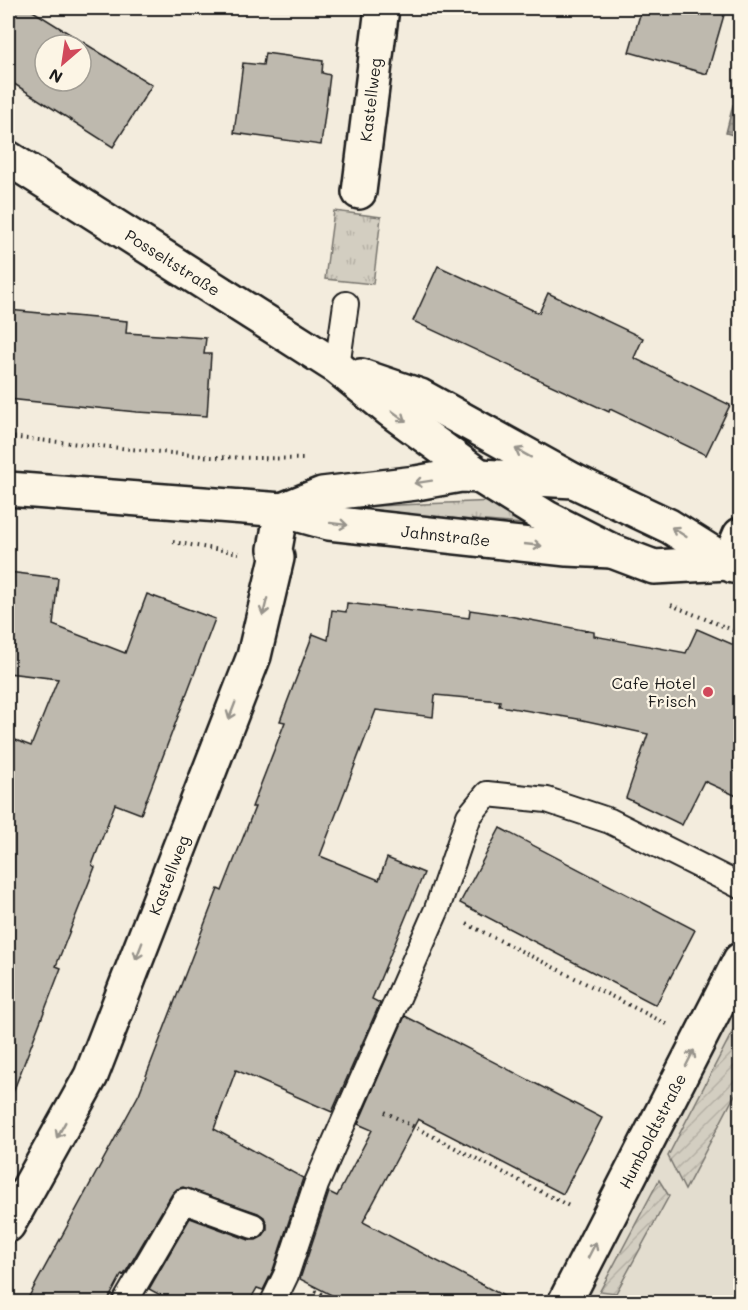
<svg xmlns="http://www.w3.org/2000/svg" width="748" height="1310" viewBox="0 0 748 1310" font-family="Mali,sans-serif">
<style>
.built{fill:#e3ddcf}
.grass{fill:url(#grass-tufts);stroke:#78756e;stroke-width:1.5}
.garden{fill:url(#garden-furrows);stroke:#78756e;stroke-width:1.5}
.water{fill:url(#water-rules);stroke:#716e68;stroke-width:1.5}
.building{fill:#beb9ae;stroke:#1c1c1c;stroke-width:1.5;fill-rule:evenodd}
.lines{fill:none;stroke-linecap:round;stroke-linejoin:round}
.service-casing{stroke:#1c1c1c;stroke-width:28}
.minor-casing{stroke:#1c1c1c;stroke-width:38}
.tertiary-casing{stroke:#1c1c1c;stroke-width:38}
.path{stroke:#1c1c1c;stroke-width:4;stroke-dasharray:1.5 4.5;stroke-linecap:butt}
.service{stroke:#fcf5e5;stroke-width:24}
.minor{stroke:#fcf5e5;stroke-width:33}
.tertiary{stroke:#fcf5e5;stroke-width:33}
.oneway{stroke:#97938b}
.poi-dot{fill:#d1495b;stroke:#fcf5e5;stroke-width:2}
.labels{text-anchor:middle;stroke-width:4.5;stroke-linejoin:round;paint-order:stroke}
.street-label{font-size:16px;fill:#1c1c1c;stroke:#fcf5e5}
.poi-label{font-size:16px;fill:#1c1c1c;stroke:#fcf5e5;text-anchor:end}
</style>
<defs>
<pattern id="grass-tufts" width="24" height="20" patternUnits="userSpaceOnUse" patternTransform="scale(1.5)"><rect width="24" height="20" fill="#d3cec1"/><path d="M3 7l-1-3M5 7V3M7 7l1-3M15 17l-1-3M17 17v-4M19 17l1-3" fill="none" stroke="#b5b0a5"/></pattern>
<pattern id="garden-furrows" width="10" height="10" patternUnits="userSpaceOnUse" patternTransform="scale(1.5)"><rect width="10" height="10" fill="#d3cec1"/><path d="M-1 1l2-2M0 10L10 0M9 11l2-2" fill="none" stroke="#b5b0a5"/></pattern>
<pattern id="water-rules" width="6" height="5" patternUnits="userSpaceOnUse" patternTransform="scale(1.5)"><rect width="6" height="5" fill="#aaa59b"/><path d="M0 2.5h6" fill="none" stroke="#8a867e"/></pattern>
</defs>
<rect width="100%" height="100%" fill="#f3ecdd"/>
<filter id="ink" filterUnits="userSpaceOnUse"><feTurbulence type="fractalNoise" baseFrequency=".0167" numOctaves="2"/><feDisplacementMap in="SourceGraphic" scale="12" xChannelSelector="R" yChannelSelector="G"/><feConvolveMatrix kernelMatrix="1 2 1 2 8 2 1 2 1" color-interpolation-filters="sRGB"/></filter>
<g filter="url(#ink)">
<polygon class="built" points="740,940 740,1302 559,1302 694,1037"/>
<g class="grass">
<polygon points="334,211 381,217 373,284 325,279"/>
<polygon points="496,501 535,525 326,508"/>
</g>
<g class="garden">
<polygon points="738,1021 740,1024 740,1057 736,1064 740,1077 740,1085 685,1190 668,1156"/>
<polygon points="659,1180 669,1196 616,1293 600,1291"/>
</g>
<polygon class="water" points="733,105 740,107 740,137 726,133"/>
<g class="building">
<path d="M8 8H28L152 85 113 147 8 80ZM45 45H81V81H45Z"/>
<polygon points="642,8 726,8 707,74 629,52"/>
<polygon points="265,53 323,61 322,73 330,75 321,145 234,133 243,63 263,65"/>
<polygon points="438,266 539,313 548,293 643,338 634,358 730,405 706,455 610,409 609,412 413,321"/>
<polygon points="8,310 127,321 126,333 206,338 204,354 211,354 207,416 137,412 8,399"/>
<polygon points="8,572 58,578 53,625 125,653 147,594 215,619 141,814 115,804 92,865 95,867 56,966 61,968 10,1100 8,1099 8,737 31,746 58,679 8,673"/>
<polygon points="347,603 469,618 470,610 504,615 594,632 594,636 686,653 697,629 741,648 741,798 704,781 682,825 626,798 648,734 578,719 499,706 500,701 435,695 433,717 376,710 320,856 379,880 387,858 424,873 372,999 380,1003 332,1112 236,1070 214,1129 303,1178 273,1270 263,1290 257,1288 249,1302 173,1302 149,1289 190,1218 249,1240 256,1240 262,1237 267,1230 267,1224 264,1217 258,1213 183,1187 177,1189 172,1194 124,1275 122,1274 107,1302 26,1302 139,1094 218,889 222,891 255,807 252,807 285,722 280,721 313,634 328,640 332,610 346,612"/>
<polygon points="500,828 695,930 656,1005 460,903"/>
<polygon points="405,1016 602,1118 563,1194 418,1119 363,1222 515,1302 345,1302 300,1279 329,1192 337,1196 372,1130 358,1124"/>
</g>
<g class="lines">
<g class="service-casing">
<g id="service">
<polyline points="337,367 346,304"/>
<polyline points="125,1302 184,1201 253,1226"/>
<polyline points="273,1302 286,1275 316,1185 437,909 469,816 487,794 547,800 610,821 740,886"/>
</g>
</g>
<g class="minor-casing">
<g id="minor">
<path id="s1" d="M359 192 382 8"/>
<path id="s2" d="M8 489 282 510 329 523 567 549 612 551"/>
<polyline points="282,510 322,494 416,483 461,475 574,481"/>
<polyline points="728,563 740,535"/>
<path id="s3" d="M8 1225 91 1076 254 656 277 558 275 549 282 510"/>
<path id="s4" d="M565 1302 740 960"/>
</g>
</g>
<g class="tertiary-casing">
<g id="tertiary">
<path id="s5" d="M8 158 337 367 391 411 481 477 547 518 612 551 654 567 728 563"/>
<polyline points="361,376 420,396 574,481 669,526 733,566"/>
</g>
</g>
<g class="path">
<polyline points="8,437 212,457 303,459"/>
<polyline points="173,542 239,553"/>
<polyline points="671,605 740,633"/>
<polyline points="467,924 667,1024"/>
<polyline points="385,1112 571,1207"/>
<polyline points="315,1291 337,1302"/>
</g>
<use href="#service" class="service"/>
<use href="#minor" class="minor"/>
<use href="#tertiary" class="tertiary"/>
</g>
<defs><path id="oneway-shaft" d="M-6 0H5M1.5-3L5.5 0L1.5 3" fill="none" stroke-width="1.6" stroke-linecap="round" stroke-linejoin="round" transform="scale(1.5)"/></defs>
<g class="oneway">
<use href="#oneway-shaft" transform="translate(399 416) rotate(36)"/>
<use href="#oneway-shaft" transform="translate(523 453) rotate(-151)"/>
<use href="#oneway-shaft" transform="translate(423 482) rotate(171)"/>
<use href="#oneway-shaft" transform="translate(339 524) rotate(7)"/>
<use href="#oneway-shaft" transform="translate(679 532) rotate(-147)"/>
<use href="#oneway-shaft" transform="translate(533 545) rotate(6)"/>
<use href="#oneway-shaft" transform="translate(265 607) rotate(104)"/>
<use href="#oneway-shaft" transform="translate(232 711) rotate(111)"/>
<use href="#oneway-shaft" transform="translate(139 951) rotate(111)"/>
<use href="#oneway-shaft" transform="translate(690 1058) rotate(-63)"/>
<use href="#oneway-shaft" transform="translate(61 1130) rotate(119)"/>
<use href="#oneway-shaft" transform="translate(592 1250) rotate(-63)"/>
</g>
</g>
<circle class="poi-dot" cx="708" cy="692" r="6"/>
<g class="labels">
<g class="street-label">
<text dy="6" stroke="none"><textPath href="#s1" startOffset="93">Kastellweg</textPath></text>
<text dy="6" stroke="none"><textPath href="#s5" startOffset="195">Posseltstraße</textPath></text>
<text dy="6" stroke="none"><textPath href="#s2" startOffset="441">Jahnstraße</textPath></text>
<text dy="6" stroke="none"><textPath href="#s3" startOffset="386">Kastellweg</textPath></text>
<text dy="6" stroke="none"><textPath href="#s4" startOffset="192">Humboldtstraße</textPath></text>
</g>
<g class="poi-label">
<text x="696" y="689">Cafe Hotel<tspan x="696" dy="18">Frisch</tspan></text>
</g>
</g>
<rect width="748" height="1310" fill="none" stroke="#fcf5e5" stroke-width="30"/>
<rect x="15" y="15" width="718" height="1280" fill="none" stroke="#1c1c1c" stroke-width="2" filter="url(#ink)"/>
<g transform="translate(63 63) rotate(209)"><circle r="28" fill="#fcf5e5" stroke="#a29e95" stroke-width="1.5"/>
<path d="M0-4.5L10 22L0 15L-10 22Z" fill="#d1495b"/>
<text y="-9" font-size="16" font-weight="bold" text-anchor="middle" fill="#1c1c1c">N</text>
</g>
</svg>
